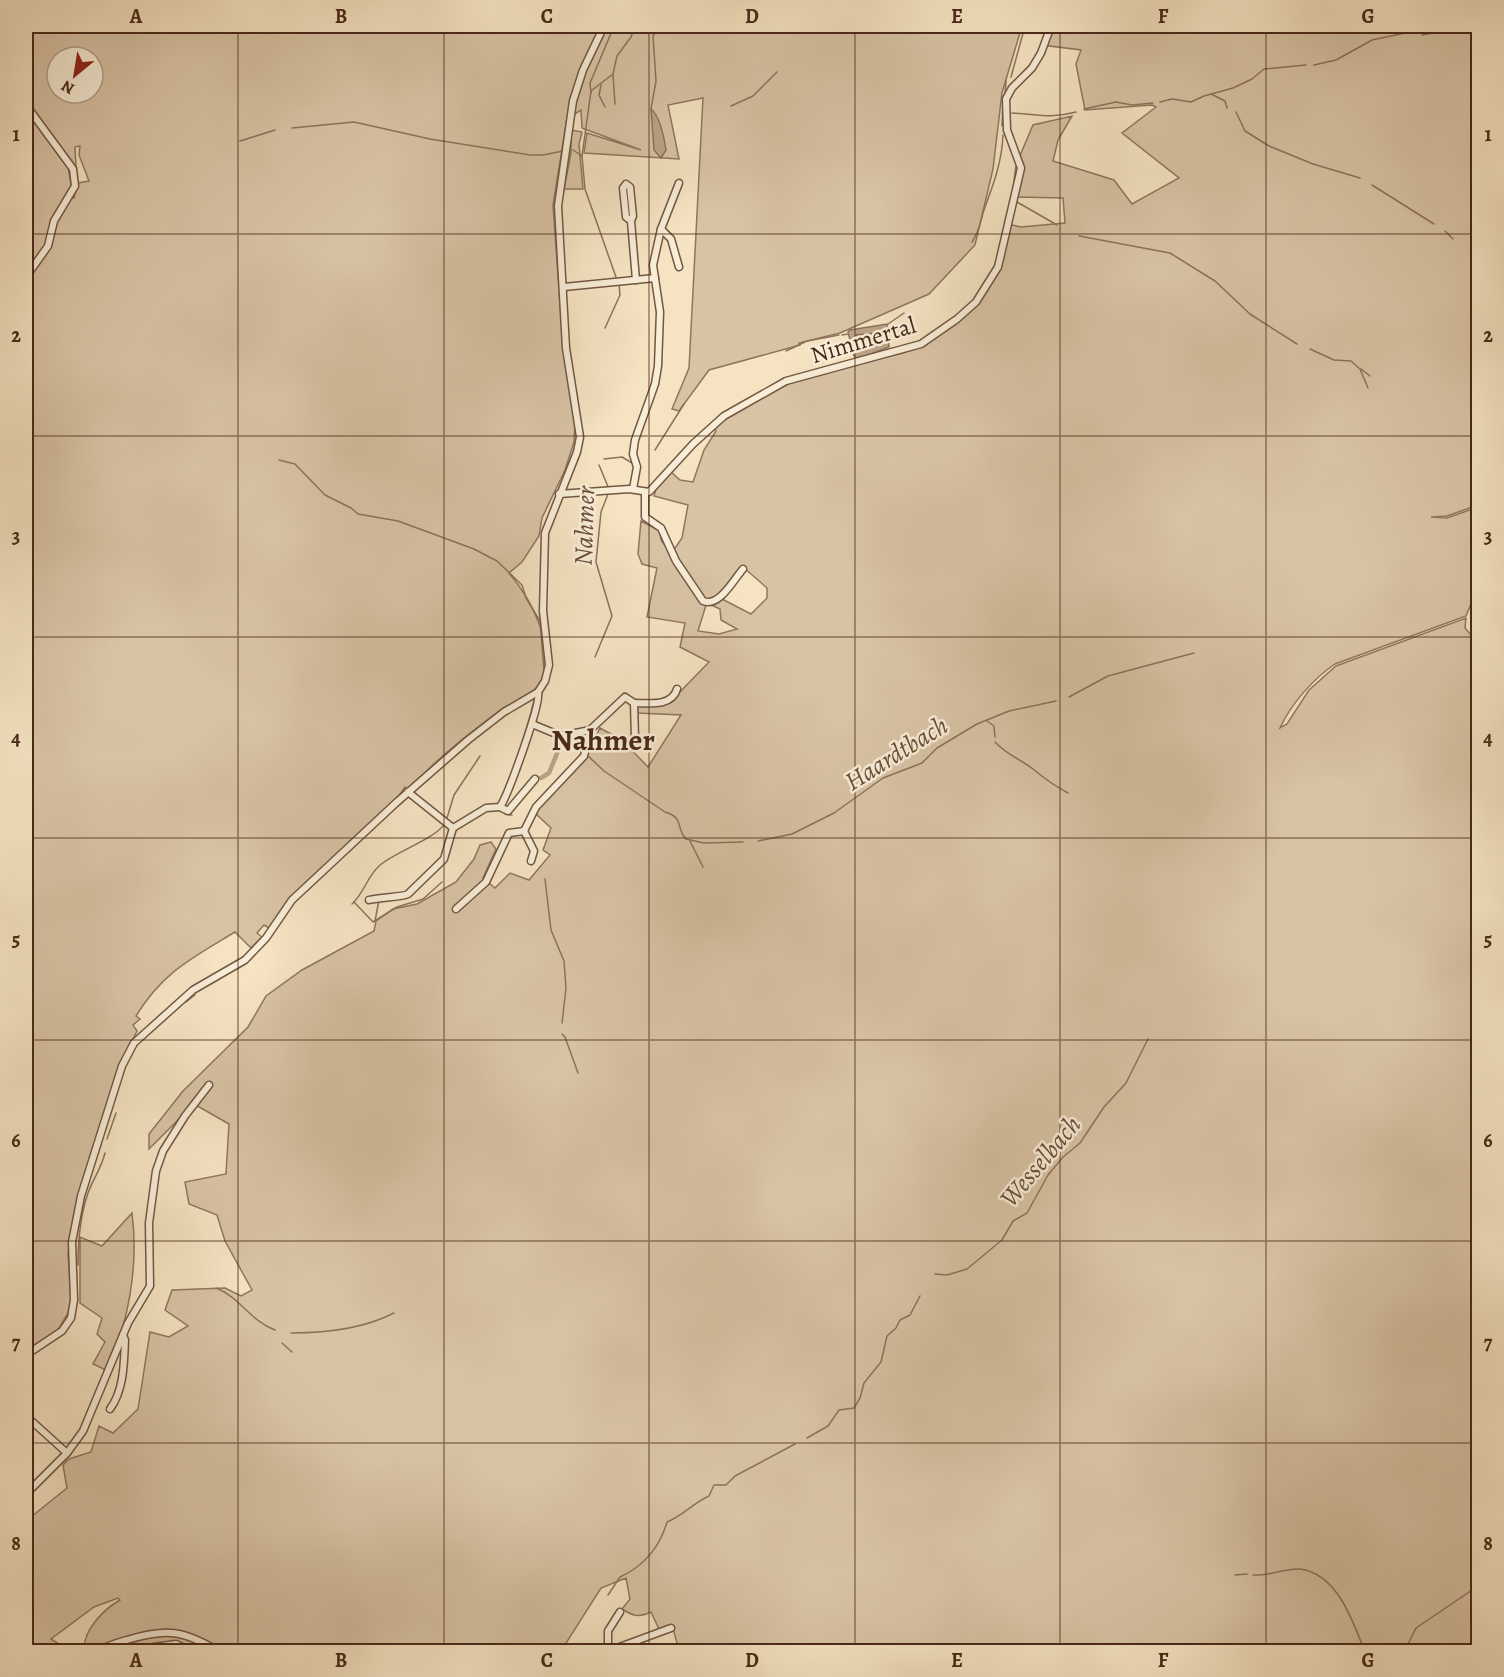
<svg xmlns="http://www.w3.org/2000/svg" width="1504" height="1677" viewBox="0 0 1504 1677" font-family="Alegreya,serif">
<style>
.green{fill:#d8c3a5;stroke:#90765e;stroke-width:1.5;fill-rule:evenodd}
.water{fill:#baa388;stroke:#8c725b;stroke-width:1.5}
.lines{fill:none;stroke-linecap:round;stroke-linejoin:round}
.shore{stroke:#816650;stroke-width:1.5}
.stream{stroke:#8c725b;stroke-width:1.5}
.canal{stroke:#baa388;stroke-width:4.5}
.minor-casing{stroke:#735742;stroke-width:9}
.minor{stroke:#f8edd7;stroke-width:6}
.grid{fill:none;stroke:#482818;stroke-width:1.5;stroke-opacity:0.55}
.labels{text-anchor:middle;stroke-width:5;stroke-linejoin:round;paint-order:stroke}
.street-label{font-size:24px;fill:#482818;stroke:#f8edd7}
.water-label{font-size:26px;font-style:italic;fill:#6a4d3a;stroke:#f8edd7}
.district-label{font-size:30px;font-weight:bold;fill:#482818;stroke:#f8edd7}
.neatline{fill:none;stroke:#482818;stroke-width:2}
.grid-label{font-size:20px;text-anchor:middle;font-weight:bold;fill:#482818}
</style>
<rect width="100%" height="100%" fill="#f5e3c2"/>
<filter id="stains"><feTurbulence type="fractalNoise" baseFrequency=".00333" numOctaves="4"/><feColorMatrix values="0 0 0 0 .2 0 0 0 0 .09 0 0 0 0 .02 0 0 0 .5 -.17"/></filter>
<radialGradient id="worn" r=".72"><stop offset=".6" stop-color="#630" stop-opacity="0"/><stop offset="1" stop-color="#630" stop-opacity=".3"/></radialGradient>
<g class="green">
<path d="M26 26H602L581 67 569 106 553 205 563 346 575 419 574 442 565 470 542 518 539 536 522 562 509 573C531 599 558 648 540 683 531 698 512 702 499 711 467 735 435 760 408 790L405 787 395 801 289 899 269 928 264 925 257 933 262 937 251 948 235 932C192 958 163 972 136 1016L140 1019 133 1025 137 1031 118 1069 75 1209 68 1253 71 1300 68 1313 58 1330 26 1351V1320L32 1312 26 1278V109L68 166 72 189 67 200 74 198 78 183 89 181 79 155 80 146 75 147 76 167 74 166 26 102ZM57 57H93V93H57Z"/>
<polygon points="608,26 1022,26 1002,93 993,169 975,245 929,294 840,333 799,343 800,345 709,370 679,411 672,409 689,368 703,98 668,105 679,159 584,153 587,133 641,150 582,128 581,110 573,115 585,72"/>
<path d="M1047 26H1478V505L1447 516 1431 517 1447 518 1478 507V587L1466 616 1335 664C1313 679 1291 704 1280 728L1287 724 1309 690 1336 666 1466 618 1465 628 1478 643V1651H677L679 1650 672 1625 659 1629 651 1612C638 1618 633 1616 622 1609L630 1599 626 1578 601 1588 561 1651 192 1652C169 1636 112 1651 85 1651 81 1632 104 1609 120 1600L118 1598 94 1607 51 1639 70 1651 26 1652V1521L67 1488 63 1465 69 1459 91 1452 99 1426 113 1433 138 1409 150 1332 169 1337 188 1326 165 1310 172 1290 225 1288 241 1296 252 1290 225 1241 217 1215 189 1204 185 1182 226 1174 229 1124 194 1104 149 1149V1134L183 1091 248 1027 266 996 302 970 374 931 376 921 393 909 417 904 456 882 474 859 480 845 491 842 496 849 483 878 495 888 510 873 529 880 550 855 543 850 551 828 536 814 538 806 586 756 600 728 621 739 648 767 681 715 637 713 636 705 676 696 709 662 680 647 685 623 647 617 657 568 642 564 638 554 641 521 660 531 661 540 671 554 682 538 688 505 654 496 657 485 670 471 680 480 693 482 704 450 716 431 712 426 786 381 903 353 929 342 958 321 996 274 1007 224 1021 227 1065 223 1063 198 1012 197 1016 165 1033 125 1072 116 1058 140 1053 161 1114 180 1132 204 1179 178 1122 133 1156 107 1152 105 1085 110 1076 64 1081 50 1042 45ZM743 567 767 588V598L751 614 718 597ZM709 604 720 609 721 620 737 629 719 634 698 631 706 605Z"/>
<polygon points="571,130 582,132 579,144 583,189 564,189 571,153"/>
<path d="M132 1213C139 1267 128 1321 108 1371L93 1364 105 1342 97 1334 102 1318 80 1303V1237L102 1246Z"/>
</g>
<g class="water">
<path d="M651 109C660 116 664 137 666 150L661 158 654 150Z"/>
<polygon points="887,324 889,347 858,359 854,356 848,332 850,330"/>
</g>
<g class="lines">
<polygon class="shore" points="880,333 882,342 862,351 858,350 856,335"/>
<g class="stream">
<polyline points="1459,27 1478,28"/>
<polyline points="1422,35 1448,30"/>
<polyline points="1314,65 1336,60 1372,40 1405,33"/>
<polyline points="613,75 615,104"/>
<polyline points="1011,77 1025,26"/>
<polyline points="601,85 599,95 605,107"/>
<polyline points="591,93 590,83 612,31"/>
<polyline points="1211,94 1225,101 1227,108"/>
<polyline points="1005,95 1006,81"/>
<polyline points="1160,102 1172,99 1191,102 1204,96 1233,88 1252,79 1264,69 1306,65"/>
<polyline points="731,106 753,96 777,72"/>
<polyline points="651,109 656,81 653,36 660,26"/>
<polyline points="1084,109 1116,102 1132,105 1153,103"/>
<polyline points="1236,112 1245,131 1269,146 1313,164 1360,178"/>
<path d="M1012 113C1037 114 1050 119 1076 112"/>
<polyline points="1002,126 1003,103"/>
<polyline points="292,128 354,122 430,139 530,155 543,155 563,151"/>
<polyline points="240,141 275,130"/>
<polyline points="573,150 582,156"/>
<polyline points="1372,185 1434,224"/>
<polyline points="1017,202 1057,225"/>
<polyline points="1445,231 1453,239"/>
<polyline points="1079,236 1170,253 1215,281 1250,314 1297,344"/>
<path d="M972 242C981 228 980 221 985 207 994 183 1002 161 1003 135"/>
<polyline points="617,280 585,189 582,156 591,91 613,74 617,56 631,37 635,26"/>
<polyline points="888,324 904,313"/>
<polyline points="605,328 620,295 619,284"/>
<polyline points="842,335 848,334"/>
<polyline points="1310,349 1334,360 1351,361 1360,369 1368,388"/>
<polyline points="786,351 807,341 839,335"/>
<polyline points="1361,369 1370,376"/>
<polyline points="655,450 684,404"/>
<polyline points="604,459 622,457 632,463"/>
<polyline points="279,460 295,464 325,495 351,508 358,514 398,521 474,549 497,561 522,585 526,598 540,621 544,671"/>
<polyline points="599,465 609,489"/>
<polyline points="595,657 612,616 596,562 601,512 608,494"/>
<polyline points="1069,697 1108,676 1194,653"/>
<polyline points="987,721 994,726 995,737"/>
<polyline points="565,742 582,752"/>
<path d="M995 742C1007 755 1020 759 1033 769 1046 780 1053 785 1068 793"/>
<path d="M587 755 604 771 665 812C685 818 675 827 686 839L704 843 743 842"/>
<polyline points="505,814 512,815"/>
<polyline points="447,818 454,795 480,756"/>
<polyline points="690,841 703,867"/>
<polyline points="758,841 792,834 834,813 883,778 922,763 937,748 977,724 1009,711 1056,701"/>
<polyline points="545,879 551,930 564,961 566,988 562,1023"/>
<polyline points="354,902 373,922 397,907 423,899 442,882"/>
<path d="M352 904C364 893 367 877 379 866 396 851 436 839 445 823"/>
<polyline points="375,921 379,900"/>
<polyline points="186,1002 195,995"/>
<polyline points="562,1034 565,1037 578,1073"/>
<polyline points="107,1139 116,1113"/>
<path d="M78 1265C78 1241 80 1216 88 1193 93 1179 101 1169 105 1153"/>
<polyline points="935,1274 947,1275 967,1269 1002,1240 1013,1221 1027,1213 1048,1175 1063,1157 1080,1143 1104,1107 1126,1083 1148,1039"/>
<path d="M216 1288C240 1297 249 1320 275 1330"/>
<path d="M291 1333C326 1333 363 1329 394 1313"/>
<polyline points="282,1343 292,1352"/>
<polyline points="807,1438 828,1426 839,1410 854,1408 860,1398 864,1383 881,1362 887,1336 896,1328 900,1320 910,1315 920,1296"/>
<polyline points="1235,1575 1247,1574"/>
<path d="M1253 1575C1270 1576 1286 1568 1300 1569 1338 1574 1353 1622 1365 1652"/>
<path d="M608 1595 620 1577C643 1567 660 1547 667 1522 683 1516 693 1503 709 1496L714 1485H726L735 1476 795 1444"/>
<polyline points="1404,1652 1416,1628 1478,1586"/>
</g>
<polyline class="canal" points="541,778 549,773 562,741"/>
<g class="minor-casing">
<g id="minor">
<polyline points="26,105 73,169 75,186 54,221 48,246 26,277"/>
<polyline points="631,221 626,217 623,188 626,184 630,187 633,216 631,221 636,280"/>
<polyline points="661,229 671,239 679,267"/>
<polyline points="564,287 655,278"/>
<polyline points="633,489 637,467 633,454 635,440 655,384 658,366 660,312 653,265 661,229 679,183"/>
<path d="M645 492V517L661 528 676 561 703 601C719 608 734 579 743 569"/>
<polyline points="559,494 629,489 649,492 693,444 724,416 786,381 921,344 957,319 976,302 998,267 1021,168 1007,130 1006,99 1012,88 1032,68 1041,53 1051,26"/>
<path d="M634 703C648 703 672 707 677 689"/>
<polyline points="532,724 561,736 590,730 625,697 634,703 635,738"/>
<path d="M408 792 453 828 486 808 500 807C508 795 542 702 538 692"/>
<polyline points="500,807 508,811 535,779"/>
<polyline points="524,831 534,851 531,861"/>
<path d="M369 900C380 897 404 897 408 894L444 859 453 828"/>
<polyline points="456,909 486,882 509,833 524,831 536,807 584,756 590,730"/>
<polyline points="26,1355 62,1331 71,1318 74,1300 72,1242 81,1196 122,1066 134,1043 193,990 245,960 266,938 292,900 397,802 468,740 504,712 538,692 545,681 549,665 543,611 545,533 577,452 580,437 566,348 558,206 573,101 583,70 604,26"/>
<path d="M110 1409C124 1390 124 1363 125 1340L123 1335"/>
<polyline points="26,1416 67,1453"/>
<polyline points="26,1494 67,1453 83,1431 128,1323 150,1286 149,1223 156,1171 163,1151 185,1116 209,1085"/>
<path d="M96 1652C106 1646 116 1643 127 1640 167 1628 183 1630 220 1652"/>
<polyline points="117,1652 176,1644 192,1652"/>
<polyline points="364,1652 368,1652"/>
<polyline points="603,1652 608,1644 608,1631 620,1612"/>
<polyline points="606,1652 671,1628"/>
</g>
</g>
<use href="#minor" class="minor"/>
</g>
<path class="grid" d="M238 26V1652M444 26V1652M649 26V1652M855 26V1652M1060 26V1652M1266 26V1652M26 234H1478M26 436H1478M26 637H1478M26 838H1478M26 1040H1478M26 1241H1478M26 1443H1478"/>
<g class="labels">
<g class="street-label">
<text transform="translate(863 340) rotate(-17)" y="8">Nimmertal</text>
</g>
<g class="water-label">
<text transform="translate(584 526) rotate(-88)" y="9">Nahmer</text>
<text transform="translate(896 753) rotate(-32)" y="9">Haardtbach</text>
<text transform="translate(1040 1161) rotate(-50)" y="9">Wesselbach</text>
</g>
<g class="district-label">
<text x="603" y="750">Nahmer</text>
</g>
</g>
<rect width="1504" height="1677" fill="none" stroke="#f5e3c2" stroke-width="66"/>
<g transform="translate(75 75) rotate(210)"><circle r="28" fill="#f8edd7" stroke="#b29e8b" stroke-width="1.5"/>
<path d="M0-4.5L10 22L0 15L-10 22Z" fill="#8f2418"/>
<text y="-9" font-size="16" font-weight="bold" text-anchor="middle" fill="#482818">N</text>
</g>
<rect x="33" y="33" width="1438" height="1611" class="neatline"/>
<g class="grid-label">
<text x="136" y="23">A</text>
<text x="341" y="23">B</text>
<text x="547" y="23">C</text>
<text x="752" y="23">D</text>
<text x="957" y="23">E</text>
<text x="1163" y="23">F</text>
<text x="1368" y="23">G</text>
<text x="16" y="141">1</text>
<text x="1488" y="141">1</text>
<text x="16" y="342">2</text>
<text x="1488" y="342">2</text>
<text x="16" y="543">3</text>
<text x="1488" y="543">3</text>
<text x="16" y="745">4</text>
<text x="1488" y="745">4</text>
<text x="16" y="946">5</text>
<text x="1488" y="946">5</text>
<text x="16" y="1147">6</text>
<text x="1488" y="1147">6</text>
<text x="16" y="1349">7</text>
<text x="1488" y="1349">7</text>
<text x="16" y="1550">8</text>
<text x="1488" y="1550">8</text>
<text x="136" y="1667">A</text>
<text x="341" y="1667">B</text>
<text x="547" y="1667">C</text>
<text x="752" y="1667">D</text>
<text x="957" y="1667">E</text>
<text x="1163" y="1667">F</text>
<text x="1368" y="1667">G</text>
</g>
<rect width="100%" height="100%" filter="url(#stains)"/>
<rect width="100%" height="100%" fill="url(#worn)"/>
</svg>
